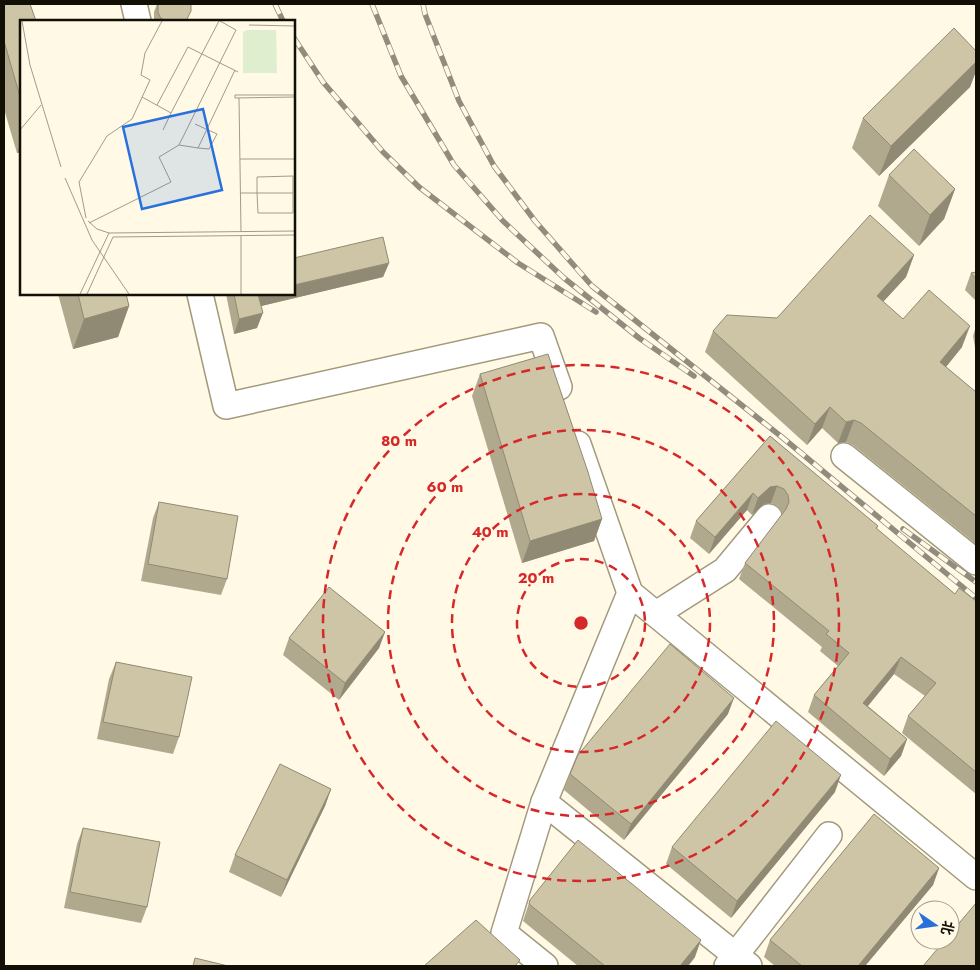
<svg xmlns="http://www.w3.org/2000/svg" width="980" height="970" viewBox="0 0 980 970" font-family="Jost,'Noto Sans SC',sans-serif">
<style>
.lines{fill:none;stroke-linecap:round;stroke-linejoin:round}
.street-casing{stroke:#a29a7c;stroke-width:28}
.street{stroke:#fff;stroke-width:25}
.rail-casing{stroke:#918c7d;stroke-width:5.5}
.rail{stroke:#fff9e6;stroke-width:4;stroke-dasharray:11;stroke-linecap:butt}
.wall{fill:#b0a98e}
.shaded-wall{fill:#908a74}
.building{fill:#cdc5a5;stroke:#908a74}
.ring{fill:none;stroke:#d62828;stroke-width:2.5;stroke-dasharray:9 6}
.inset-road{fill:none;stroke:#a09b8c;stroke-width:1}
.view{fill:#2871dd;fill-opacity:0.15;stroke:#2871dd;stroke-width:2.5}
.inset-edge{fill:none;stroke:#120f05;stroke-width:2.5}
.centre{fill:#d62828;stroke:#fff9e6;stroke-width:2.5}
.ring-label{font-size:15px;text-anchor:middle;font-weight:bold;fill:#d62828;stroke:#fff9e6;stroke-width:4;stroke-linejoin:round;paint-order:stroke}
</style>
<rect width="100%" height="100%" fill="#fff9e6"/>
<g class="lines">
<g class="street-casing">
<g id="street">
<polyline points="134,4 138,21"/>
<polyline points="200,294 226,406 541,336 559,387"/>
<polyline points="578,444 630,593 976,877"/>
<polyline points="844,456 976,562"/>
<polyline points="630,593 544,802 749,966"/>
<polyline points="656,614 725,570 769,517"/>
<polyline points="544,802 504,933 545,966"/>
<polyline points="727,966 829,835"/>
</g>
</g>
<use href="#street" class="street"/>
<g class="rail-casing">
<g id="rail">
<polyline points="275,4 283,21"/>
<polyline points="372,4 401,76 454,165 503,221 564,278 639,338 694,376"/>
<polyline points="423,4 425,14 459,101 494,166 535,221 592,286 783,438 976,598"/>
<polyline points="294,38 323,82 383,152 419,187 518,263 596,312"/>
<polyline points="903,529 976,582"/>
</g>
</g>
<use href="#rail" class="rail"/>
</g>
<g class="wall">
<polygon points="4,4 21,21 21,152 17,153 4,109"/>
<polygon points="157,4 158,4 187,21 154,21 154,12"/>
<polygon points="976,51 976,71 970,87 879,176 852,148 863,118"/>
<polygon points="889,175 955,189 944,219 919,246 878,206"/>
<polygon points="914,255 906,277 883,302 903,319 962,347 946,367 976,392 976,544 853,445 846,442 838,443 822,428 807,445 705,352 713,331 777,318"/>
<polygon points="389,263 383,277 261,306 257,328 234,334 226,294 294,294"/>
<polygon points="976,272 976,301 965,290 971,273"/>
<polygon points="58,294 126,294 129,306 118,337 73,349"/>
<polygon points="976,326 976,353 973,336"/>
<polygon points="480,374 602,519 594,541 522,563 472,396"/>
<polygon points="770,436 878,526 877,529 955,594 976,601 976,794 902,733 908,716 925,696 894,674 868,706 907,739 901,756 884,776 808,712 814,695 838,666 820,651 822,647 739,579 745,563 783,514 782,512 778,506 771,503 764,504 752,515 747,510 709,554 690,538 696,521"/>
<polygon points="159,502 227,579 221,595 141,581 153,518"/>
<polygon points="385,632 379,648 339,700 283,655 289,638"/>
<polygon points="116,662 179,737 173,754 97,739 109,679"/>
<polygon points="728,714 624,840 564,790 570,774"/>
<polygon points="331,789 325,806 281,897 229,872 235,855"/>
<polygon points="835,792 731,918 666,864 672,847"/>
<polygon points="83,828 147,907 141,923 64,908 77,844"/>
<polygon points="939,868 933,885 865,966 775,966 764,957 770,940"/>
<polygon points="530,900 695,957 688,966 578,966 523,921"/>
</g>
<g class="shaded-wall">
<polygon points="976,62 976,71 970,87 879,176 891,146"/>
<polygon points="21,141 21,152 17,153"/>
<polygon points="955,189 944,219 919,246 930,215"/>
<polygon points="914,255 906,277 869,317 877,296"/>
<polygon points="389,263 383,277 253,308 258,294 294,294 294,285"/>
<polygon points="129,306 118,337 73,349 84,319"/>
<polygon points="263,313 257,328 234,334 239,319"/>
<polygon points="970,326 962,347 932,384 940,362"/>
<polygon points="830,407 822,428 807,445 815,424"/>
<polygon points="854,420 846,442 838,443 846,422"/>
<polygon points="777,486 771,503 764,504 752,515 758,498 770,487"/>
<polygon points="753,493 747,510 709,554 715,537"/>
<polygon points="602,519 594,541 522,563 530,541"/>
<polygon points="385,632 379,648 339,700 345,683"/>
<polygon points="901,657 894,674 857,719 863,703"/>
<polygon points="734,698 728,714 624,840 631,824"/>
<polygon points="907,739 901,756 884,776 890,759"/>
<polygon points="841,775 835,792 731,918 737,901"/>
<polygon points="331,789 325,806 281,897 287,880"/>
<polygon points="939,868 933,885 865,966 858,966"/>
<polygon points="701,940 695,957 688,966 680,966"/>
</g>
<g class="building">
<polygon points="4,4 30,4 36,21 21,21 21,100 4,41"/>
<polygon points="158,4 190,4 191,5 191,11 186,21 165,21 160,17 158,12"/>
<polygon points="954,28 976,51 976,62 891,146 863,118"/>
<polygon points="914,149 955,189 930,215 889,175"/>
<polygon points="870,215 914,255 877,296 903,319 929,290 970,326 940,362 976,392 976,516 861,423 854,420 846,422 830,407 815,424 713,331 727,315 777,318"/>
<polygon points="383,237 389,263 294,285 294,258"/>
<polygon points="976,272 976,279 971,273"/>
<polygon points="78,294 126,294 129,306 84,319"/>
<polygon points="234,294 259,294 258,294 263,313 239,319"/>
<polygon points="548,354 588,472 602,519 530,541 480,374"/>
<polygon points="770,436 878,526 876,528 955,594 959,588 976,601 976,772 908,716 936,683 901,657 863,703 907,739 890,759 814,695 849,653 826,634 829,631 745,563 786,509 789,502 788,495 784,489 777,486 770,487 758,498 753,493 715,537 696,521"/>
<polygon points="159,502 238,516 227,579 148,564"/>
<polygon points="329,587 385,632 345,683 289,638"/>
<polygon points="670,644 734,698 631,824 570,774 578,755"/>
<polygon points="116,662 192,677 179,737 103,722"/>
<polygon points="776,721 841,775 737,901 672,847"/>
<polygon points="280,764 331,789 287,880 235,855"/>
<polygon points="874,814 939,868 858,966 802,966 770,940"/>
<polygon points="83,828 160,842 147,907 70,892"/>
<polygon points="578,840 701,940 680,966 605,966 529,904 530,900"/>
<polygon points="976,903 976,966 923,966 945,940 950,940 950,934"/>
<polygon points="476,920 520,960 515,966 424,966"/>
<polygon points="195,958 228,966 193,966"/>
</g>
<g class="ring">
<circle cx="581" cy="623" r="64"/>
<circle cx="581" cy="623" r="129"/>
<circle cx="581" cy="623" r="193"/>
<circle cx="581" cy="623" r="258"/>
</g>
<g transform="translate(20 20)">
<rect width="275" height="275" fill="#fff9e6"/>
<path d="M227 10H256L257 53H223V12Z" fill="#e0eed0"/>
<path class="inset-road" d="M2 1 10 45 41 147M229 5 275 6M275 75H215V78L275 77M122 77 151 93 143 110M219 78 221 212M137 85 168 27 218 52M151 93 199 1M175 104 197 114 189 129 178 128M0 110 21 85M159 125 178 128 215 50M220 139H275M45 158 72 220 109 274M220 173H273V193H238L237 173V157L273 156V173M66 198 59 162 87 116 112 99 130 60 121 55 125 33 142 1M68 201 77 209 89 213M69 203 151 162 139 137 159 125 216 10 200 1M221 216V274M60 274 89 213 275 211M67 274 93 217 275 215"/>
<path class="view" d="M183 89 202 170 122 189 103 107Z"/>
<rect width="275" height="275" class="inset-edge"/>
</g>
<circle cx="581" cy="623" r="8" class="centre"/>
<g class="ring-label">
<text x="399" y="446">80 m</text>
<text x="445" y="492">60 m</text>
<text x="490" y="537">40 m</text>
<text x="536" y="583">20 m</text>
</g>
<rect width="980" height="970" fill="none" stroke="#120f05" stroke-width="10"/>
<g transform="translate(935 925) rotate(103)"><circle r="24" fill="#fff9e6" stroke="#a09b8c"/>
<path d="M0-4L9 19L0 12L-9 19Z" fill="#2871dd"/>
<text y="-8" font-size="14" font-weight="bold" text-anchor="middle" fill="#120f05">北</text>
</g>
</svg>
